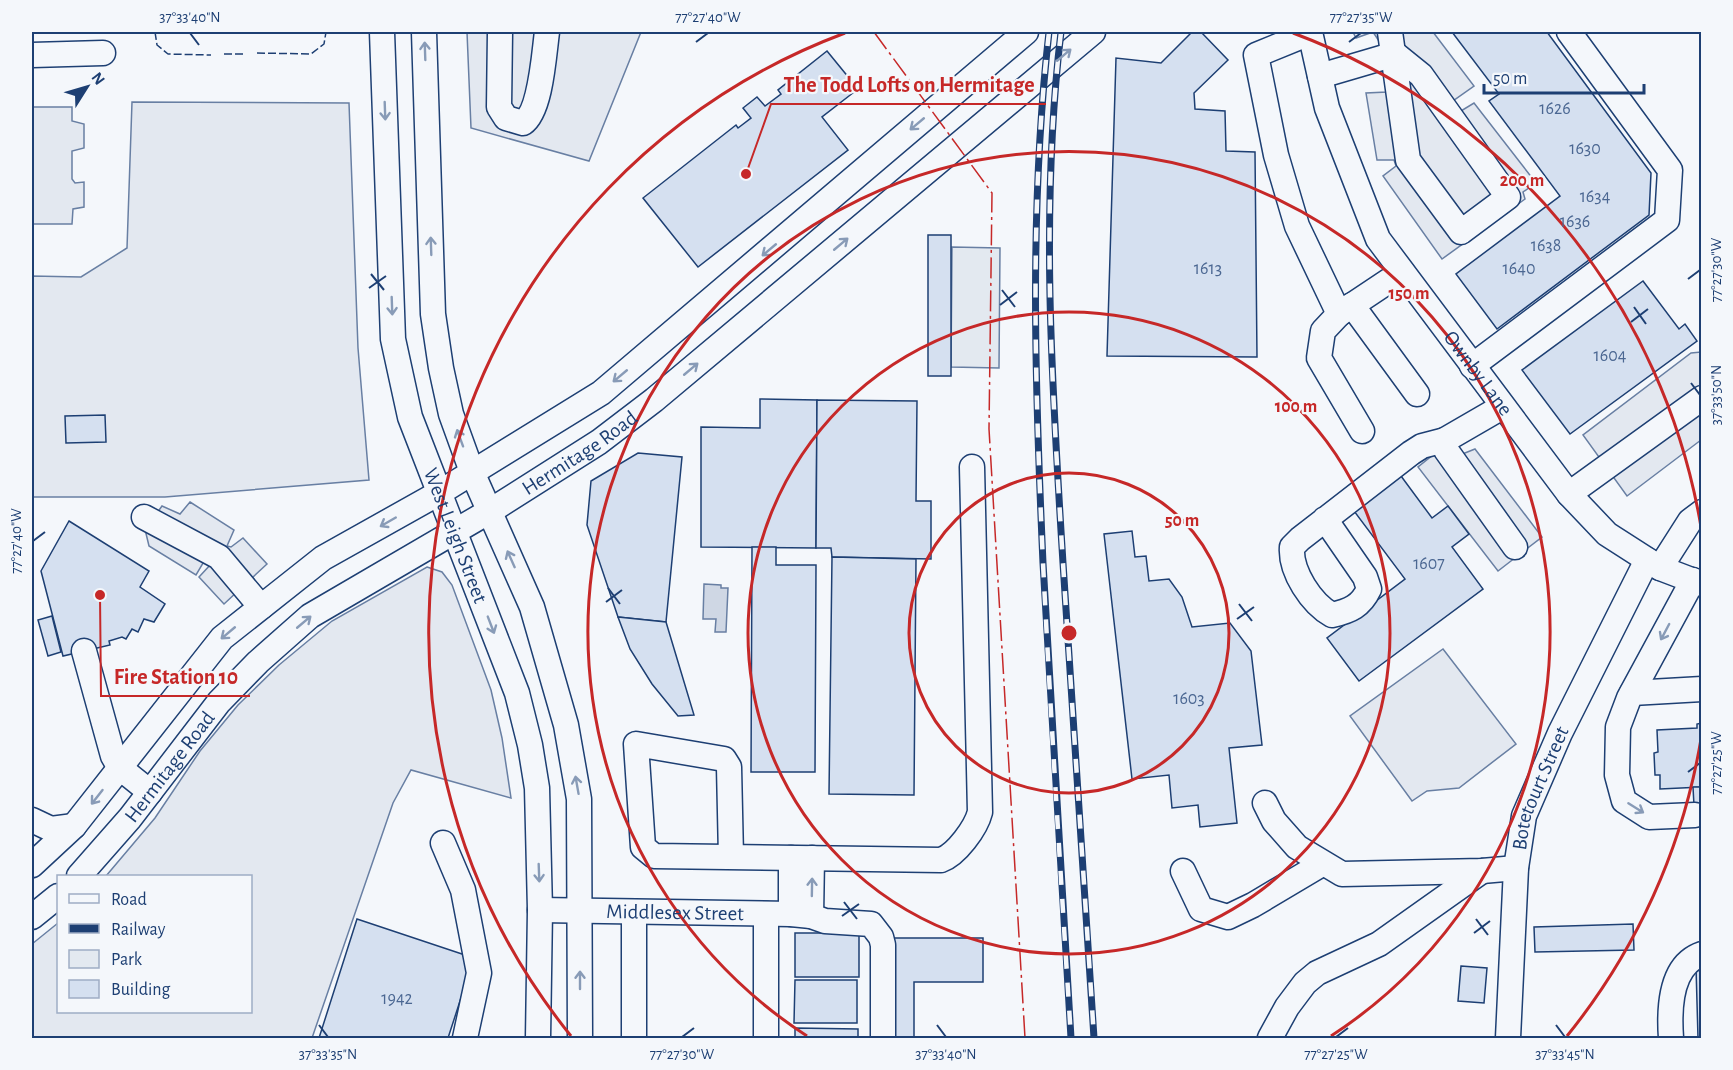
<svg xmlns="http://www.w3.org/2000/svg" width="1733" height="1070" viewBox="0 0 1733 1070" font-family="'Alegreya Sans',sans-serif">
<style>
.green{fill:#e3e9f0;stroke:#687fa3;stroke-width:1.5}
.parking{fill:#e3e8f0;stroke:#687fa3;stroke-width:1.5}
.water{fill:#cfd7e4;stroke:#687fa3;stroke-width:1.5}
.building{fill:#d5e0f0;stroke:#1d3f73;stroke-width:1.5}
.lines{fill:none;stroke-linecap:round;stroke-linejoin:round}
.minor-casing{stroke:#1d3f73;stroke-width:27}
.minor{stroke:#f4f7fb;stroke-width:24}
.rail-casing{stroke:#1d3f73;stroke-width:7}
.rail{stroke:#f4f7fb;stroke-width:4.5;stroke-dasharray:14;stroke-linecap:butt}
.fence{stroke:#1d3f73;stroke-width:1.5;stroke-dasharray:8 3;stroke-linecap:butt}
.power{stroke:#c62828;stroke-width:1.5;stroke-dasharray:21 4.5 3 4.5;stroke-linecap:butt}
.oneway{stroke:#889bb7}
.ticks{fill:none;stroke:#1d3f73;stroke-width:2}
.ring{fill:none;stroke:#c62828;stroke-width:3}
.labels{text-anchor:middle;stroke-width:4.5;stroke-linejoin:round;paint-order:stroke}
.number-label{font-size:18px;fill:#4b6792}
.street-label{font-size:21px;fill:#1d3f73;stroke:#f4f7fb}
.centre{fill:#c62828;stroke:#f4f7fb;stroke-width:3}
.ring-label{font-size:18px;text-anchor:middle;font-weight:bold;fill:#c62828;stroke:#f4f7fb;stroke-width:4.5;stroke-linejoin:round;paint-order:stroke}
.leader{fill:none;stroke:#c62828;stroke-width:2}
.callout-dot{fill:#c62828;stroke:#f4f7fb;stroke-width:2}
.callout-label{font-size:22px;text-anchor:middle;font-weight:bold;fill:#c62828;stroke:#f4f7fb;stroke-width:4.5;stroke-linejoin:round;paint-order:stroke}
.neatline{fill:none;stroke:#1d3f73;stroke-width:2}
.ticks-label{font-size:15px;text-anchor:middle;fill:#1d3f73}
</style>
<rect width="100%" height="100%" fill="#f4f7fb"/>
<polygon class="green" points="952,247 1000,248 999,368 951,367"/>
<g class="parking">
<polygon points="467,32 641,32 589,161 471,128"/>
<polygon points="1353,32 1433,32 1474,86 1453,101 1461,111 1474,103 1536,183 1523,192 1525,199 1442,259 1383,176 1396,166 1394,160 1377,160 1366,93 1387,92 1381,44 1373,32 1356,38"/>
<polygon points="132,102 349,103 358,348 369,480 165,497 32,497 32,276 81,277 127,248"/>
<polygon points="32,107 72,107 72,121 84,124 84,148 72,151 72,179 75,183 84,182 84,207 73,209 72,224 32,224"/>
<polygon points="1701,352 1701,440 1627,496 1583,435 1691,353"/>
<polygon points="1475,449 1542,537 1498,571 1418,467 1433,455 1460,455"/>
<polygon points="190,502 234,530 227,546 231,547 243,538 267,564 224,604 199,577 211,564 207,561 203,563 196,575 149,546 143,521 157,513 162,506 180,514"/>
<polygon points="427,567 442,572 452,585 491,690 502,738 511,798 411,770 393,803 312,1038 32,1038 32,944 58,923 58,1012 250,1012 250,876 106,876 155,818 200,751 238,705 279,665 332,621"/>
<polygon points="1443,649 1516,744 1459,788 1427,791 1412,801 1350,716"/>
</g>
<polygon class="water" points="704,584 721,585 721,588 728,588 726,632 715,632 716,619 703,619"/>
<g class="building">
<polygon points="1192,32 1201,32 1228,60 1194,93 1195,109 1225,111 1226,151 1255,152 1257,357 1107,356 1116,58 1161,63"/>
<polygon points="1452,32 1547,32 1651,173 1649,215 1497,329 1456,274 1560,196 1489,101 1499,94"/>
<polygon points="827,51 858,89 822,117 848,150 698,267 643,198 736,125 738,128 751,118 743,108 757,97 765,106 781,94 778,90"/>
<rect x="928" y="235" width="23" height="141"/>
<polygon points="1643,281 1679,329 1685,324 1697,341 1570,434 1522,370"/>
<polygon points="760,399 817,400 816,548 701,547 701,427 760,428"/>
<polygon points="817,400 917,401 916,501 931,501 931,559 832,557 831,548 816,548"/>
<polygon points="105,415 106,442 66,443 65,416"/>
<polygon points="638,453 682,457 666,622 618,617 587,525 591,481"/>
<polygon points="1401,476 1432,518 1448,506 1469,534 1452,547 1483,589 1359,681 1327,638 1405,579 1354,511"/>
<polygon points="69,521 149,571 140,587 165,604 154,622 144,619 138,632 132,629 126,639 122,637 109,641 110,645 63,656 41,571"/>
<polygon points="1132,531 1135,557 1146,556 1149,581 1169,579 1182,597 1192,627 1230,623 1251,651 1262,745 1229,748 1237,823 1200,827 1198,805 1172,808 1169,775 1132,779 1104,534"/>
<polygon points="752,547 776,547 776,565 816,565 815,772 751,772"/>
<polygon points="832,557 916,559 914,795 829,794"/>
<polygon points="52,616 61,652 48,656 38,620"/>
<polygon points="618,617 666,622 694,715 678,716 652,684 630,649"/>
<polygon points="1702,723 1702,787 1660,789 1660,775 1655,775 1654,753 1658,752 1657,730 1697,728 1697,724"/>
<polygon points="1693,787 1702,787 1702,824 1695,824"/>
<polygon points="357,919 474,958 448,1038 319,1038"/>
<polygon points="1633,924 1634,950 1535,952 1534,927"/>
<rect x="795" y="933" width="64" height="44"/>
<polygon points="889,938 983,938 983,982 914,982 914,1038 889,1038"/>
<polygon points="1461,966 1487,968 1484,1003 1458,1001"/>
<polygon points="1696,967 1702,967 1702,1038 1698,1038"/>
<polygon points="795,980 857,980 857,1023 794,1023"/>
<polygon points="795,1028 858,1029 858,1038 795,1038"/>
</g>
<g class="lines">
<g class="minor-casing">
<g id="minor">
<path id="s1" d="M382 32 393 339 410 417 517 693 530 745 537 788 540 910 538 1038"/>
<polyline points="424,32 433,314 441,368 451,414 472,472 532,607 566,725 579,799 580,1038"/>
<path d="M500 32 499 107 506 118 523 123C541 111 544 53 547 32"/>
<path id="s2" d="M1310 32 1327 108 1378 239 1569 494 1607 534 1660 568 1702 584"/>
<polyline points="1390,32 1408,160 1461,232 1508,197 1421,75 1395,54"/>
<polyline points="1310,33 1256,55 1276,155 1297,226 1339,314 1402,272"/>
<polyline points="32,55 103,53"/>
<polyline points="1320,76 1395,54"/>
<polyline points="1352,305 1417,394"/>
<polyline points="1339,314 1323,331 1319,358 1362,431"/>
<polyline points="1472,366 1667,220 1670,170 1569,32"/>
<polyline points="1502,407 1445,440 1446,450 1515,547"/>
<polyline points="1569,494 1702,398"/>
<polyline points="144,517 219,557 261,607"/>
<path d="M1325 519 1365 577 1369 589C1361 606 1350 611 1332 615 1312 604 1290 572 1292 547L1300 539 1411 453 1422 446 1445 440"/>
<polyline points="1660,568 1690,521 1702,512"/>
<polyline points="1693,580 1629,698 1618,727 1617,775 1624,801 1649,817 1695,815"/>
<polyline points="84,651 113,756 120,768 150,792"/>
<polyline points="1632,693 1702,689"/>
<polyline points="1265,803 1274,821 1297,847 1342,874 1482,871 1516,868"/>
<polyline points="32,820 51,829 74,826"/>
<polyline points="443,843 463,890 479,973 465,1038"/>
<path d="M731 857 729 767 724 759 636 744 643 847 654 856 941 860C956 855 976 828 980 812L972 467"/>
<polyline points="32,865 74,826 222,638 323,558 439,493 601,393 1026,32"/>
<polyline points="1183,871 1201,909 1228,917 1253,905 1322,864"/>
<path id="s3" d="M79 876 130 818 219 702 258 662 310 616 495 508 599 442 654 400 1093 32"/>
<path id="s4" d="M540 910 791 914 811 916 825 921 871 924 881 937 883 945V1038"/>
<polyline points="634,913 634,1038"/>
<polyline points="766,914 766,1038"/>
<polyline points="791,914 791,858"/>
<polyline points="811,916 812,858"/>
<polyline points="32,917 58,896"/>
<polyline points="1270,1038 1287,1007 1305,983 1317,973 1379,944 1482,871"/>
<path id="s5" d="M1508 1038 1516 868 1524 816 1560 733 1647 560"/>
<path d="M1671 1038C1669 1010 1670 965 1702 954"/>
</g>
</g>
<use href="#minor" class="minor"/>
<g class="rail-casing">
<g id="rail">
<path d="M1049 32C1029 209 1035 385 1043 563 1051 722 1061 880 1071 1038"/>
<path d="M1061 32C1040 208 1052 386 1063 563 1073 721 1084 880 1094 1038"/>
</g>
</g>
<use href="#rail" class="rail"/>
<g class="fence">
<polyline points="155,32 157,45 168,54 211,55"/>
<polyline points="257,53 311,54 324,44 326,32"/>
<polyline points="224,54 243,54"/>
</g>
<polyline class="power" points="874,32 992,193 989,429 1025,1038"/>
</g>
<defs><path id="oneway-shaft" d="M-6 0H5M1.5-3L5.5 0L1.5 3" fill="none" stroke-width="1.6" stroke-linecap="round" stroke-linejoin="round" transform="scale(1.5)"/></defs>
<g class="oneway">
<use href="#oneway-shaft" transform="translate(425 51) rotate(-92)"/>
<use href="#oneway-shaft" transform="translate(1064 55) rotate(-40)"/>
<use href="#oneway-shaft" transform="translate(385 111) rotate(88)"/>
<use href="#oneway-shaft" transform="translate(917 124) rotate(140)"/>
<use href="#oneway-shaft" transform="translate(841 244) rotate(-40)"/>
<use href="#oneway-shaft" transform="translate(431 246) rotate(-92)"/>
<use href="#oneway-shaft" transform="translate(769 250) rotate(140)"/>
<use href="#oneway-shaft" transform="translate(392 306) rotate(88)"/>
<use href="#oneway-shaft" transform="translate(691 369) rotate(-40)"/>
<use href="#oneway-shaft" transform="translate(620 376) rotate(140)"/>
<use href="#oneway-shaft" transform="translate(460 438) rotate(-110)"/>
<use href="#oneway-shaft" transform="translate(388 522) rotate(150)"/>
<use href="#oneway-shaft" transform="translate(511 559) rotate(-114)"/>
<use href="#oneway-shaft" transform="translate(304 622) rotate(-40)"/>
<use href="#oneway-shaft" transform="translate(491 625) rotate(69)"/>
<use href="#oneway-shaft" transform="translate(1665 632) rotate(118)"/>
<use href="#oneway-shaft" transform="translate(228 633) rotate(140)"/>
<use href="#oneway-shaft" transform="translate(577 785) rotate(-100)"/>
<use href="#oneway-shaft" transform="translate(97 797) rotate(128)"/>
<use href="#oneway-shaft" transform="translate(1636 808) rotate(32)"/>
<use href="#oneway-shaft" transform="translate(539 873) rotate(88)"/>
<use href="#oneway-shaft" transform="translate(812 887) rotate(-89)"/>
<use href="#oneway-shaft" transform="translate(580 980) rotate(-90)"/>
</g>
<path class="ticks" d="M190 33 199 45M696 42 708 33M1349 42 1361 33M371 274 384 290M1688 279 1700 270M369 288 386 276M1002 290 1015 307M1000 305 1017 292M1634 307 1646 324M1631 322 1648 309M1691 383 1700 395M33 541 45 532M608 588 620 604M606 602 622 590M1239 604 1252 621M1237 619 1254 607M1688 772 1700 763M844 902 857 919M842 916 859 904M1476 919 1488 935M1474 933 1490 921M319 1025 328 1037M937 1025 946 1037M1556 1025 1565 1037M682 1037 694 1028M1336 1037 1348 1028"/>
<g class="ring">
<circle cx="1069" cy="633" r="160"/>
<circle cx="1069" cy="633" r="321"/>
<path d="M807 1036A481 481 0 1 1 1331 1036"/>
<path d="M1701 739A641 641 0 0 1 1567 1036M571 1036A641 641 0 0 1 845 33M1293 33A641 641 0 0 1 1701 527"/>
</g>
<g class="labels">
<g class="number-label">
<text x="1555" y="114">1626</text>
<text x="1585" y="154">1630</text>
<text x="1595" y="202">1634</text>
<text x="1575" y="227">1636</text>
<text x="1546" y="251">1638</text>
<text x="1208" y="274">1613</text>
<text x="1519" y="274">1640</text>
<text x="1610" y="361">1604</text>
<text x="1429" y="569">1607</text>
<text x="1189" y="704">1603</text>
<text x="397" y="1004">1942</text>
</g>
<g class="street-label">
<text dy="7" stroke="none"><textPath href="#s2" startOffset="386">Ownby Lane</textPath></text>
<text dy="7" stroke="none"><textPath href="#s3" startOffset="664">Hermitage Road</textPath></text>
<text dy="7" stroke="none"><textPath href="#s1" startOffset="514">West Leigh Street</textPath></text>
<text dy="7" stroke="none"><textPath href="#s3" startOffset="142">Hermitage Road</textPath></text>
<text dy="7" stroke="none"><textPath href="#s5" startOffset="254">Botetourt Street</textPath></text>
<text dy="7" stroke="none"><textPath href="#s4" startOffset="135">Middlesex Street</textPath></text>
</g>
</g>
<circle cx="1069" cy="633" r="9" class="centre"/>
<g class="ring-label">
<text x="1522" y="186">200 m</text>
<text x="1409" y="299">150 m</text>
<text x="1296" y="412">100 m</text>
<text x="1182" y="526">50 m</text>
</g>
<path class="leader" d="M746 174L771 104H1046M100 595L101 696H250"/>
<g class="callout-dot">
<circle cx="746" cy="174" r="6"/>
<circle cx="100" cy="595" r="6"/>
</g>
<g class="callout-label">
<text x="909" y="92">The Todd Lofts on Hermitage</text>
<text x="176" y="684">Fire Station 10</text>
</g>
<rect width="1733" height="1070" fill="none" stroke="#f4f7fb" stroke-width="66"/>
<rect x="57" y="875" width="195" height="138" fill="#f4f7fb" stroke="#9eadc5" stroke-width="1.5"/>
<rect x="69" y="894" width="30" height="9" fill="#f4f7fb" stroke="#9eadc5" stroke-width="1.5"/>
<text x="111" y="905" font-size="18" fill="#1d3f73">Road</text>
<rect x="69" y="924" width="30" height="9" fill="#1d3f73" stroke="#9eadc5" stroke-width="1.5"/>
<text x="111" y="935" font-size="18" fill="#1d3f73">Railway</text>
<rect x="69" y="950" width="30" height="18" fill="#e3e9f0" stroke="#9eadc5" stroke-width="1.5"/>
<text x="111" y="965" font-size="18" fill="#1d3f73">Park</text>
<rect x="69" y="980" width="30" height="18" fill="#d5e0f0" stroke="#9eadc5" stroke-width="1.5"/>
<text x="111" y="995" font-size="18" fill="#1d3f73">Building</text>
<g transform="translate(87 87) rotate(53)" stroke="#f4f7fb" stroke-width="4.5" paint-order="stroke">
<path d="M0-4.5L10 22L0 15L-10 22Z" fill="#1d3f73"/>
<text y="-9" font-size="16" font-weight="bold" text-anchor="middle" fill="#1d3f73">N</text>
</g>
<path d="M1484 84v9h160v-9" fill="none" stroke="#1d3f73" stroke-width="3"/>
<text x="1493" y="84" font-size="18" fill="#1d3f73" stroke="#f4f7fb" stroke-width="4.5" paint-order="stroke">50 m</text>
<rect x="33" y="33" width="1667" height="1004" class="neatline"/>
<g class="ticks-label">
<text x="190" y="22">37°33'40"N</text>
<text x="708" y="22">77°27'40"W</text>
<text x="1361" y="22">77°27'35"W</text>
<text transform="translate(1716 270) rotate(-90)" y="5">77°27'30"W</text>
<text transform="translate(1716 395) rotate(-90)" y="5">37°33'50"N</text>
<text transform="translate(16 541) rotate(-90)" y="5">77°27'40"W</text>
<text transform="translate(1716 763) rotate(-90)" y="5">77°27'25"W</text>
<text x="328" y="1059">37°33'35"N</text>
<text x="682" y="1059">77°27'30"W</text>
<text x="946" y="1059">37°33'40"N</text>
<text x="1336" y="1059">77°27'25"W</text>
<text x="1565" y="1059">37°33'45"N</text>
</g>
</svg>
